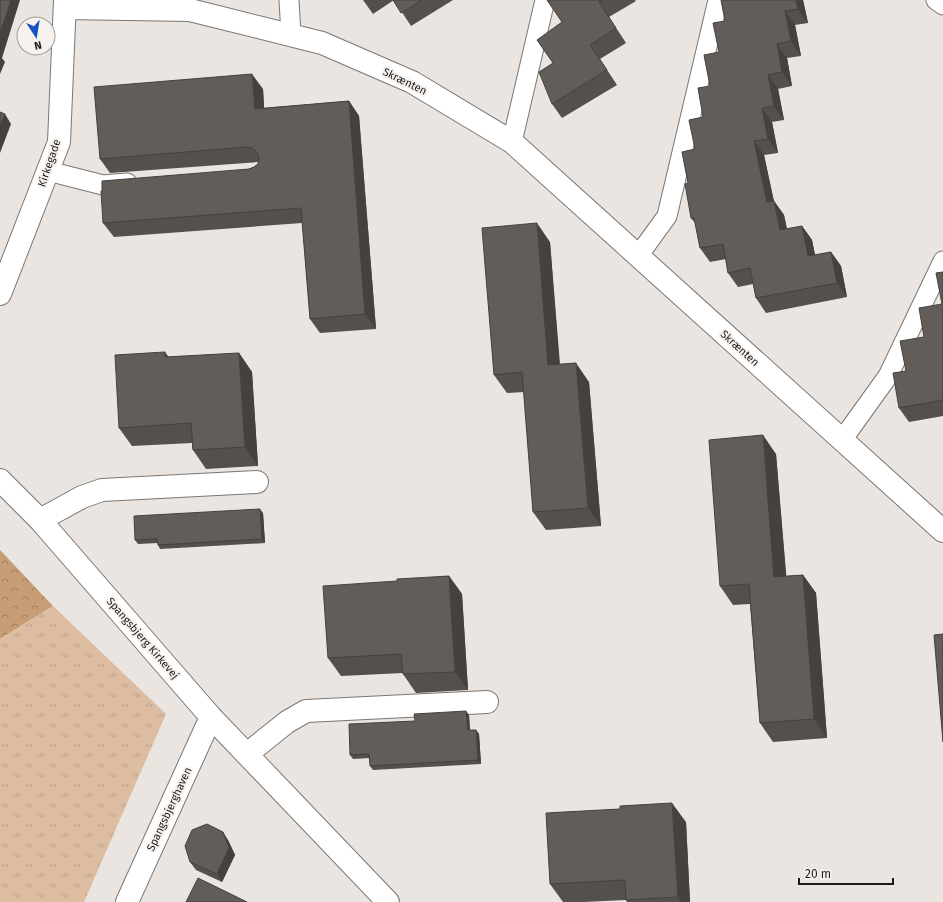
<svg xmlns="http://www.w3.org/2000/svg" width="943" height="902" viewBox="0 0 943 902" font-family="'Fira Sans',sans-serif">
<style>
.forest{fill:url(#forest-crowns)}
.park{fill:url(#park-tufts)}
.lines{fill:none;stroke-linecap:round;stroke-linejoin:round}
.service-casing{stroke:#7b7672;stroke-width:21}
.minor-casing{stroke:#7b7672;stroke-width:24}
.tertiary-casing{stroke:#7b7672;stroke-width:24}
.service{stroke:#fff;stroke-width:19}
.minor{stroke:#fff;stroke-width:22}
.tertiary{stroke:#fff;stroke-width:22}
.wall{fill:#54504d}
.shaded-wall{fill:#45413e}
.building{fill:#625d59;stroke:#45413e}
.labels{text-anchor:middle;stroke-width:4;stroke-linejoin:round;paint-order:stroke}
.street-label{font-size:11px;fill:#1d1b1a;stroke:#f7f2ed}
</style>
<defs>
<pattern id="forest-crowns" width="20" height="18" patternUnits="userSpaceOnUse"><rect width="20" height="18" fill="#c79d75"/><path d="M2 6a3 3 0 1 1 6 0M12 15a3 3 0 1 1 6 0" fill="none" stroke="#a17f5f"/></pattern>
<pattern id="park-tufts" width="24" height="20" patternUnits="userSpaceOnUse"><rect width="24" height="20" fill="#dcbda2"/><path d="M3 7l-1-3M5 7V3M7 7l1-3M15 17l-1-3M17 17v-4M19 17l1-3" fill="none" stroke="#bca28b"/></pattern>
</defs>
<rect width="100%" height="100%" fill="#eae5e0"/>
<polygon class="forest" points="0,550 53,606 0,639"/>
<polygon class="park" points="53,606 166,714 84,902 0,902 0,639"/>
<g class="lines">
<g class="service-casing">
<g id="service">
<polyline points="289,0 291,35"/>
<polyline points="936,0 943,5"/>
<polyline points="512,142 545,0"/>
<polyline points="48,171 103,185 127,183"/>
<polyline points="638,256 667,216 718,0"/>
<polyline points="842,440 888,376 943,261"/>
</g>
</g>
<g class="minor-casing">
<g id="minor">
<polyline points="65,8 190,10 322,43 412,82 512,142 943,531"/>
<polyline points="0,294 59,142 65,0"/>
<polyline points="40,520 82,497 102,490 257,482"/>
<polyline points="247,754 287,722 306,711 487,702"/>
<polyline points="127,902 211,717"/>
</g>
</g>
<g class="tertiary-casing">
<polyline id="tertiary" points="0,480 40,520 211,717 388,902"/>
</g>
<use href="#service" class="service"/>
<use href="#minor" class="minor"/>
<use href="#tertiary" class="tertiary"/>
</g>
<g class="wall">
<polygon points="363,0 453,0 411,26 394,0 373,14"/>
<polygon points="547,0 635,0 636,1 609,17 626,43 600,59 617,85 562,118 552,104 553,63 562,22"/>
<polygon points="803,0 808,23 795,25 801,56 787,58 792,86 778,89 784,120 772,122 778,153 764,155 774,201 784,215 787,229 802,226 812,240 815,255 831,252 841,266 847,297 766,313 756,298 753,284 738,287 728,273 726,259 710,262 700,248 695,223 691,218 688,183 695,149 703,117 710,86 719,52 725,21"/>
<polygon points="263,89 264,108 349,101 359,116 376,329 320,333 310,319 302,223 114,237 103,223 254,167 258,164 258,162 110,173 100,159"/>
<polygon points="550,242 560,364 589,382 601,526 546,530 533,512 524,392 507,393 494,375"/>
<polygon points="943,272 943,416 909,422 899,408 906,371 942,304"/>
<polygon points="239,353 252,372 258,466 206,469 193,450 192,443 132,446 119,428 168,357"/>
<polygon points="776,454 786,576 803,575 816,593 827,738 773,742 760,723 750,604 733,605 720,586"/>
<polygon points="263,513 265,543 160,549 158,545 158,543 138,544 135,540"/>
<polygon points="449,576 462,594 468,690 416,693 403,674 403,673 341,676 328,658 397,581"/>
<polygon points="466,711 469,715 470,730 476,730 479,734 481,764 373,770 370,766 370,758 353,759 350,755 415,721"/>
<polygon points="686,822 690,902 627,902 626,900 584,902 563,902 550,884"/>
<polygon points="228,840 235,855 222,882 196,870 190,862"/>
</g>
<g class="shaded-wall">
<polygon points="11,0 20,0 2,58 5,62 0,74 0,33"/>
<polygon points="796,0 803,0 808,23 798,9"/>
<polygon points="785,11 795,25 801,56 791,41"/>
<polygon points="777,44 787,58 792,86 782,72"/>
<polygon points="252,74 263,89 265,123 255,109"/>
<polygon points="768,75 778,89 784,120 774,106"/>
<polygon points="349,101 359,116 376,329 365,314"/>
<polygon points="762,108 772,122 778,153 768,139"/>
<polygon points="5,114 11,124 0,153 0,126"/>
<polygon points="754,141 764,155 777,217 767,202"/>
<polygon points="774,201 784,215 790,244 780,230"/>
<polygon points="537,223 550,242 561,384 548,365"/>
<polygon points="802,226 812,240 818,270 808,256"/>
<polygon points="831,252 841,266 847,297 837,283"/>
<polygon points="165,352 178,370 165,357"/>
<polygon points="239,353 252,372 258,466 245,447"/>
<polygon points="576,363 589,382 601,526 588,508"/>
<polygon points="763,435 776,454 788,596 774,577"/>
<polygon points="260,509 263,513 265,543 262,539"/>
<polygon points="803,575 816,593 827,738 814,719"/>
<polygon points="449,576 462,594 468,690 455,672"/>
<polygon points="466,711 469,715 470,734 468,730"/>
<polygon points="476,730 479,734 481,764 478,760"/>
<polygon points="672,803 686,822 690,902 681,902 678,897"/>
<polygon points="223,832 228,840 235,855 222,882 217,874"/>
</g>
<g class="building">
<polygon points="0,0 11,0 0,33"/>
<polygon points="393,0 422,0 401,13"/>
<polygon points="547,0 603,0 599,2 616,28 590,45 607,70 552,104 539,72 553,63 537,40 562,22"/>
<polygon points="721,0 796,0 798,9 785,11 791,41 777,44 782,72 768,75 774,106 762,108 768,139 754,141 767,202 774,201 780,230 802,226 808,256 831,252 837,283 756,298 750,268 728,273 723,244 700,248 694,218 691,218 685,184 688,183 682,152 695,149 689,120 703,117 698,88 710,86 704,55 719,52 713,23 725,21"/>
<polygon points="252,74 255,109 349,101 365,314 310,319 301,208 103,223 101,191 102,191 102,181 249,169 254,167 258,164 259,158 257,152 252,148 247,147 100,159 94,87"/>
<polygon points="0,112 5,114 0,126"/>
<polygon points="537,223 548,365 576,363 588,508 533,512 522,372 494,375 482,228"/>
<polygon points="943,272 943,400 899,408 893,373 906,371 900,341 924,337 919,308 942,304 936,273"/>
<polygon points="165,352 165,357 239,353 245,447 193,450 191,423 119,428 115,355"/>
<polygon points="763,435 774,577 803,575 814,719 760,723 749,584 720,586 709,440"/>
<polygon points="260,509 262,539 158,545 157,539 135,540 134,516"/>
<polygon points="449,576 455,672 403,674 401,654 328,658 323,586 397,581 397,579"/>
<polygon points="943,634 943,742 934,635"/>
<polygon points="466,711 468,730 476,730 478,760 370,766 369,754 350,755 349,724 415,721 414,714"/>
<polygon points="672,803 678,897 626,900 625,880 550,884 546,813 620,809 620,806"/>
<polygon points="207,824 223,832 229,848 217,874 190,862 185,846 192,830"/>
<polygon points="198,878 247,902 186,902"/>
</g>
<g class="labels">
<g class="street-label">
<text transform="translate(405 81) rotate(26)" y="4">Skrænten</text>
<text transform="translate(49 163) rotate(-71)" y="4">Kirkegade</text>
<text transform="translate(740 348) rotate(42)" y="4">Skrænten</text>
<text transform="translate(143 638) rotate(49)" y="4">Spangsbjerg Kirkevej</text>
<text transform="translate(169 809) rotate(-65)" y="4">Spangsbjerghaven</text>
</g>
</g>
<g transform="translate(36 36) rotate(168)"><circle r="19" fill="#f7f2ed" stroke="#a09c99"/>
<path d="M0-3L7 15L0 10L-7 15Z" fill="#1553be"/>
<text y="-6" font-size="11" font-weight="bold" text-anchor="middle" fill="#1d1b1a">N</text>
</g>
<path d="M799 878v6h94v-6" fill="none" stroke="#1d1b1a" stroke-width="2"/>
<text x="805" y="878" font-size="12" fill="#1d1b1a" stroke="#f7f2ed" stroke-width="3" paint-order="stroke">20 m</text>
</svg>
